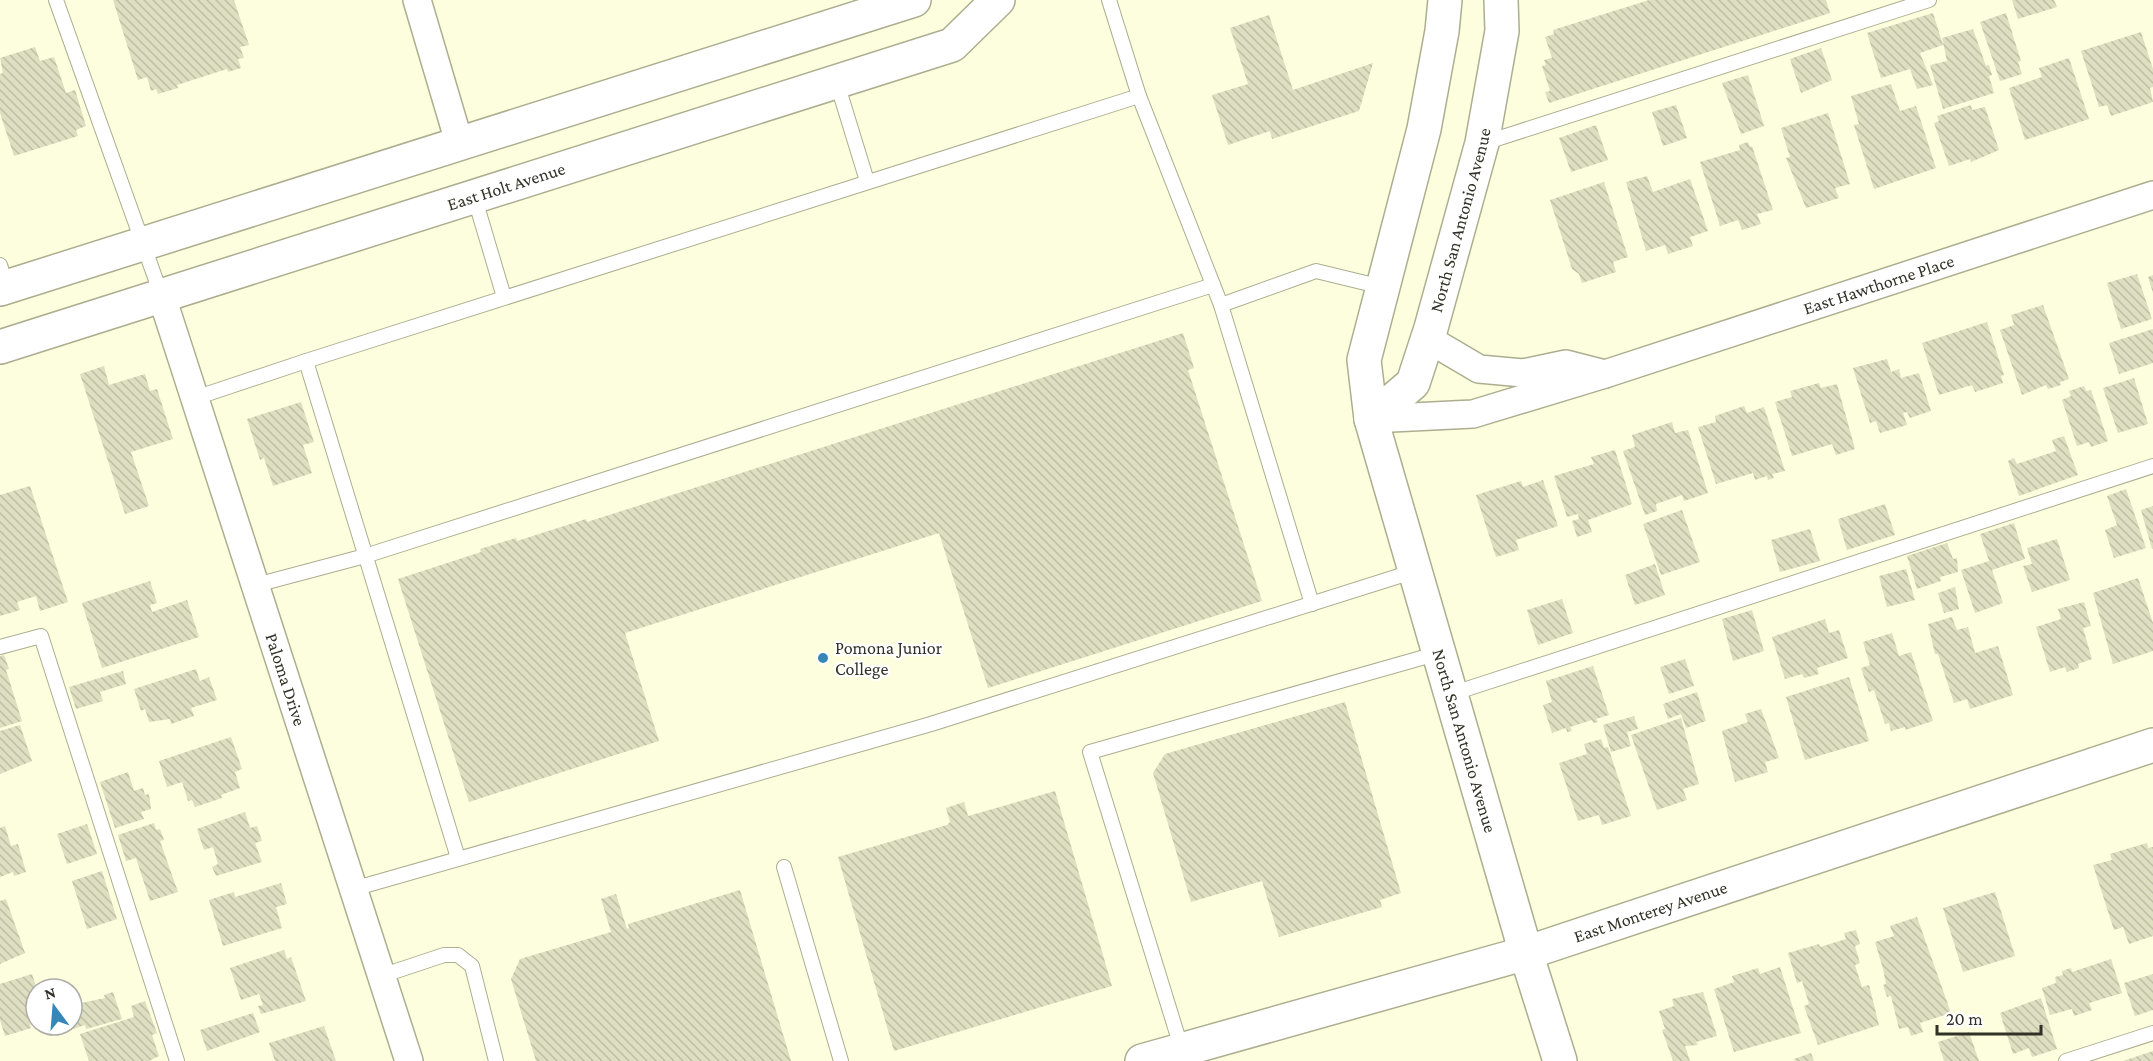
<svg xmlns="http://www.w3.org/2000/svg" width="2153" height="1061" font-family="'Crimson Pro',serif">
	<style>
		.building { fill: url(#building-back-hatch) }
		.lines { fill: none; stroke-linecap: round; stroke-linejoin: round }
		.service-casing { stroke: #adad90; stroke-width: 16 }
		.minor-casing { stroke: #adad90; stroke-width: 30 }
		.tertiary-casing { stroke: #adad90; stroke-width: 36 }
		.secondary-casing { stroke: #adad90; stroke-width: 36 }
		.primary-casing { stroke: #adad90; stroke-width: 36 }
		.service { stroke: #fff; stroke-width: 14 }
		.minor { stroke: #fff; stroke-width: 27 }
		.tertiary { stroke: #fff; stroke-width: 33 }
		.secondary { stroke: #fff; stroke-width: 33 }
		.primary { stroke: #fff; stroke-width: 33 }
		.poi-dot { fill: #3687b8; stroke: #fff; stroke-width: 2 }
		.labels { text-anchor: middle; stroke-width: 4.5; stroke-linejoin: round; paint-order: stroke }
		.street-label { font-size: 18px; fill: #313126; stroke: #fff }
		.poi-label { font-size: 18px; fill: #313126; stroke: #fff; text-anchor: start }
	</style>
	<defs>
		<pattern id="building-back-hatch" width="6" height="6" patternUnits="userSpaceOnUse" patternTransform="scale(1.5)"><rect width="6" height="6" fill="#dedec0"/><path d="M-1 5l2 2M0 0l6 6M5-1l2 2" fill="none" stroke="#bfbfa5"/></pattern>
	</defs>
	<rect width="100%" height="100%" fill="#fdfede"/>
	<g class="building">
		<path d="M 113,0 L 234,0 L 249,45 L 240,47 L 244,58 L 238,59 L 241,68 L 228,72 L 227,69 L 177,85 L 178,88 L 158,94 L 156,89 L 151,91 L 147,77 L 138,80 Z"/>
		<path d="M 1649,0 L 1826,0 L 1830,13 L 1549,103 L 1545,92 L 1550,91 L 1542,66 L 1546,65 L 1544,60 L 1552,58 L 1545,37 L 1554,34 L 1553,30 Z"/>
		<path d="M 2012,0 L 2054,0 L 2057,7 L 2018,19 Z"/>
		<path d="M 1933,13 L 1943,45 L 1920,53 L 1933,85 L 1917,89 L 1910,69 L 1881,78 L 1867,33 Z"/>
		<path d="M 2006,13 L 2021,61 L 2018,62 L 2022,74 L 2000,81 L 1980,22 Z"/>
		<path d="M 1269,15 L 1293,90 L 1373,63 L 1359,111 L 1272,139 L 1270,131 L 1228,145 L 1212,95 L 1248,84 L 1230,28 Z"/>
		<path d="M 1973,29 L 1986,66 L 1989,65 L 1992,75 L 1989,76 L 1994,93 L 1943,109 L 1930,65 L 1947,61 L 1942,38 Z"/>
		<path d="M 2141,32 L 2153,69 L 2153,87 L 2150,88 L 2153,102 L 2111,116 L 2107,105 L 2099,107 L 2081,51 Z"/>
		<path d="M 35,47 L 40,61 L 54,57 L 66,93 L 75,90 L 86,126 L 76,130 L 78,136 L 14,156 L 0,113 L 0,74 L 3,73 L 0,58 Z"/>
		<path d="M 1821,48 L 1832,80 L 1801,93 L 1790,59 Z"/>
		<path d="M 2069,58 L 2089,119 L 2025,140 L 2009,88 L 2042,77 L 2039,68 Z"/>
		<path d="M 1748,75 L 1764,126 L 1741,134 L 1722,83 Z"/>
		<path d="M 1891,84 L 1900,111 L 1916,106 L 1936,168 L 1874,189 L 1854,125 L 1859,124 L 1851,96 Z"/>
		<path d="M 1676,105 L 1687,138 L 1663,146 L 1652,112 Z"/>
		<path d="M 1971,105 L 1972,110 L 1985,107 L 1999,150 L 1971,162 L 1970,159 L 1949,166 L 1934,123 L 1939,121 L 1937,116 Z"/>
		<path d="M 1828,113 L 1850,184 L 1835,188 L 1839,198 L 1806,208 L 1786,158 L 1790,157 L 1781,128 Z"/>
		<path d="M 1596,125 L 1608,160 L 1571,172 L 1559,138 Z"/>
		<path d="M 1748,142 L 1750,147 L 1752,146 L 1773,210 L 1757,214 L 1761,224 L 1742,230 L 1738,220 L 1720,226 L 1700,162 L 1740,150 L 1739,145 Z"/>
		<path d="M 1647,176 L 1653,192 L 1690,179 L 1708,231 L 1690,237 L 1693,246 L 1668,254 L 1665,245 L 1646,251 L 1626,182 Z"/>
		<path d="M 1604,182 L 1628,257 L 1613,262 L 1616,272 L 1582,283 L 1579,274 L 1572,269 L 1550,200 Z"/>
		<path d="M 2137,274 L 2152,319 L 2121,329 L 2107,283 Z"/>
		<path d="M 2153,275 L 2153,293 L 2148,277 Z"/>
		<path d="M 2043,305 L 2069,379 L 2060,382 L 2061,385 L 2048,389 L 2046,385 L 2022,395 L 2000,330 L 2014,325 L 2011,315 Z"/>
		<path d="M 1987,322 L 2004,375 L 2001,376 L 2003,383 L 1975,392 L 1972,385 L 1939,395 L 1922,343 Z"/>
		<path d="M 2153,329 L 2153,363 L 2119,374 L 2109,343 Z"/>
		<path d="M 1183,333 L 1194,368 L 1188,370 L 1262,601 L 988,688 L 939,533 L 625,633 L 659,741 L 469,802 L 398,579 L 481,552 L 480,549 L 516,538 L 517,541 L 586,519 L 587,522 Z"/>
		<path d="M 1887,359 L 1891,372 L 1899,369 L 1901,378 L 1919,373 L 1931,411 L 1910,418 L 1907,412 L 1903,413 L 1907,425 L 1880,433 L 1876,421 L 1870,423 L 1853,368 Z"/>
		<path d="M 104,366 L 109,385 L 145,374 L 150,391 L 157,389 L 173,439 L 131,452 L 149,506 L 125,514 L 80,374 Z"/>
		<path d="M 2134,378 L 2148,424 L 2118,433 L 2103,388 Z"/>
		<path d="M 1819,383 L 1821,388 L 1837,384 L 1855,449 L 1836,455 L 1832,444 L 1792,456 L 1775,402 L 1792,397 L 1790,391 Z"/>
		<path d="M 2084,386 L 2086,391 L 2091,390 L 2108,441 L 2091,447 L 2089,442 L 2077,446 L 2062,400 L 2071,396 L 2069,391 Z"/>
		<path d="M 301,402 L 314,442 L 303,445 L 312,473 L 273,486 L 264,458 L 260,460 L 247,419 Z"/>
		<path d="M 1744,406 L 1747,413 L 1764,407 L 1785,471 L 1772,474 L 1774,478 L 1768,480 L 1767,476 L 1755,480 L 1753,473 L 1716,484 L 1698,427 L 1716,422 L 1715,416 Z"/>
		<path d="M 1672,422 L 1675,433 L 1688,430 L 1708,493 L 1684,501 L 1682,495 L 1656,504 L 1657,511 L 1645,515 L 1623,451 L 1635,447 L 1632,435 Z"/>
		<path d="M 2064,436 L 2078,475 L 2019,496 L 2008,461 L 2014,458 L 2017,464 L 2056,451 L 2052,440 Z"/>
		<path d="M 1615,450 L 1632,504 L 1588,520 L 1592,532 L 1577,537 L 1572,521 L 1579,519 L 1578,514 L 1567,517 L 1554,476 L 1594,464 L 1591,457 Z"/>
		<path d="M 1543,480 L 1558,526 L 1516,540 L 1519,550 L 1496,557 L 1476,495 L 1521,481 L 1523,487 Z"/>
		<path d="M 30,486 L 68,602 L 40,611 L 36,596 L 17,602 L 20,610 L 0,616 L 0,495 Z"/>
		<path d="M 2126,489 L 2146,548 L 2114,558 L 2105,530 L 2117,525 L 2107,496 Z"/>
		<path d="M 1885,504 L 1895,535 L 1847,550 L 1838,519 Z"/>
		<path d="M 2153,506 L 2153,549 L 2152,549 L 2141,510 Z"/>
		<path d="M 1682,510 L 1700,562 L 1661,575 L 1643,524 Z"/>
		<path d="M 2014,523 L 2025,559 L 1992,570 L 2003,603 L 1975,613 L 1961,570 L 1989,561 L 1980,534 Z"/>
		<path d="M 1810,529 L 1820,561 L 1780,572 L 1771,540 Z"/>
		<path d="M 2057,539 L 2070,580 L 2032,592 L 2023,566 L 2032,564 L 2027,548 Z"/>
		<path d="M 1947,543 L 1953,559 L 1957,558 L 1958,572 L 1940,577 L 1941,581 L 1917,589 L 1907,556 Z"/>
		<path d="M 1655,564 L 1665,595 L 1635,605 L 1625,575 Z"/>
		<path d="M 1906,569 L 1915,600 L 1887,607 L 1879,576 Z"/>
		<path d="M 2138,578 L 2153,623 L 2153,651 L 2113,664 L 2093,593 Z"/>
		<path d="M 150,581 L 157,603 L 150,605 L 152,612 L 187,600 L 199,637 L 102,668 L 82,603 Z"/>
		<path d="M 1955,587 L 1959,609 L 1944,613 L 1938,593 Z"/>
		<path d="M 1562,599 L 1573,633 L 1538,645 L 1527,610 Z"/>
		<path d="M 2084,602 L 2091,626 L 2083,628 L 2092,659 L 2078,664 L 2079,668 L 2067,672 L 2065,667 L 2050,672 L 2036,627 L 2061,619 L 2058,609 Z"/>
		<path d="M 1752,610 L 1764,651 L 1733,661 L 1722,619 Z"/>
		<path d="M 1952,617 L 1957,630 L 1968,627 L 1975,653 L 1998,646 L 2013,695 L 1970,709 L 1967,699 L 1954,703 L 1938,654 L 1935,654 L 1928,624 Z"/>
		<path d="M 1825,619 L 1829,633 L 1839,630 L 1848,658 L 1817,668 L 1819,674 L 1804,678 L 1802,674 L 1785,679 L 1772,637 Z"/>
		<path d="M 1892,633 L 1899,656 L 1911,652 L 1933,721 L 1905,730 L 1905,727 L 1891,731 L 1889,723 L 1885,724 L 1874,690 L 1869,692 L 1861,668 L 1870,665 L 1863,642 Z"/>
		<path d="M 4,655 L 9,669 L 6,670 L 22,721 L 0,728 L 0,656 Z"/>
		<path d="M 1685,659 L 1694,686 L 1669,694 L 1660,667 Z"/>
		<path d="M 1593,666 L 1609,715 L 1596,719 L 1598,722 L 1593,723 L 1592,720 L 1570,727 L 1572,731 L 1567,732 L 1566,728 L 1552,733 L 1543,705 L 1552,702 L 1546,681 Z"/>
		<path d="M 196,669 L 200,681 L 209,677 L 217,700 L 191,708 L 194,716 L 171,724 L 170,719 L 149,722 L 145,709 L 141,711 L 134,689 Z"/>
		<path d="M 123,671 L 126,684 L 100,692 L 103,701 L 76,709 L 69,687 Z"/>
		<path d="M 1849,677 L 1869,741 L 1805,760 L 1786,697 Z"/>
		<path d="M 1697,692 L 1706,721 L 1686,728 L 1681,714 L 1668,719 L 1663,704 Z"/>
		<path d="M 1345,702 L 1401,893 L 1380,900 L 1382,907 L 1279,937 L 1262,881 L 1191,902 L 1153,773 L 1165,754 Z"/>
		<path d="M 1761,709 L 1779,758 L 1765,762 L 1768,772 L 1735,782 L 1722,731 L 1748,722 L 1745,714 Z"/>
		<path d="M 1634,716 L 1638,729 L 1627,732 L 1631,746 L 1611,752 L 1603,725 Z"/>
		<path d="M 1681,718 L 1699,784 L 1683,789 L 1687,800 L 1657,810 L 1631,735 Z"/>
		<path d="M 20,725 L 32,761 L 0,774 L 0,731 Z"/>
		<path d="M 231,737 L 242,769 L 235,772 L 240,788 L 221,795 L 222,798 L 195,807 L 192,800 L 188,801 L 182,782 L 167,787 L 159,761 Z"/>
		<path d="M 1601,739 L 1604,748 L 1608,747 L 1631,816 L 1602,825 L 1599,815 L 1578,821 L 1559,763 L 1587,754 L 1584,744 Z"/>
		<path d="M 128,772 L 134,791 L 143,788 L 145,795 L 149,794 L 151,809 L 141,812 L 144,819 L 115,828 L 100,782 Z"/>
		<path d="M 1055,791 L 1112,986 L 894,1051 L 838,857 L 947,825 L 950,822 L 946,808 L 964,802 L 968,816 Z"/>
		<path d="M 245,812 L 250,828 L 257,826 L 262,841 L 255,843 L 262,862 L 216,876 L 212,867 L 218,864 L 213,847 L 204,850 L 197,829 Z"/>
		<path d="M 154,823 L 156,830 L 160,829 L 164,840 L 160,841 L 178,892 L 150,901 L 136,858 L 126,861 L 118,835 Z"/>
		<path d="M 87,824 L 97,854 L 67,864 L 57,834 Z"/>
		<path d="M 5,826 L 11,846 L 18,844 L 26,872 L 14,876 L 13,872 L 0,877 L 0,828 Z"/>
		<path d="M 2147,843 L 2148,848 L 2153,847 L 2153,936 L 2129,944 L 2123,927 L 2114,930 L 2093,865 L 2112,860 L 2110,854 Z"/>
		<path d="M 102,871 L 117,919 L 87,929 L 72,881 Z"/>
		<path d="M 281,883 L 287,904 L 276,907 L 282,928 L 223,946 L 209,900 L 234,892 L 235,897 Z"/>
		<path d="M 740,890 L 791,1061 L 536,1061 L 511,979 L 520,959 L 611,932 L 601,899 L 616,894 L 627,929 L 629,928 L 628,924 Z"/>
		<path d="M 1995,892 L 2015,956 L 1963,972 L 1943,908 Z"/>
		<path d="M 6,899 L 25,953 L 0,964 L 0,901 Z"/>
		<path d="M 1917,917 L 1951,1013 L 1920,1023 L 1923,1032 L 1911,1036 L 1908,1027 L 1899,1029 L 1891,996 L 1887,997 L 1883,985 L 1886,984 L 1883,969 L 1875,942 L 1894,936 L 1890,926 Z"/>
		<path d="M 1856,930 L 1860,944 L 1855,946 L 1860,963 L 1855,965 L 1862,987 L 1869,985 L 1879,1025 L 1818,1045 L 1804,1006 L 1809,1004 L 1802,981 L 1797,983 L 1788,953 L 1819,944 L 1820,947 L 1846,939 L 1844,933 Z"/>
		<path d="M 284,950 L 287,959 L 291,957 L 306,1001 L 261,1014 L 258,1006 L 263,1005 L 259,994 L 241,1000 L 230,968 Z"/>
		<path d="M 2111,959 L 2122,993 L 2089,1003 L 2092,1010 L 2074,1016 L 2072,1009 L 2050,1015 L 2042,988 L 2056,983 L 2055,977 L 2063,975 L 2062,971 L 2071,968 L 2072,972 Z"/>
		<path d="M 1780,967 L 1801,1033 L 1734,1052 L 1714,989 L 1734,982 L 1732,976 L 1758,968 L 1760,974 Z"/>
		<path d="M 32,974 L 37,989 L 36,1017 L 29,1019 L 31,1028 L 5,1036 L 0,1020 L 0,984 Z"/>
		<path d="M 2153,974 L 2153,1010 L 2135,1016 L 2124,983 Z"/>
		<path d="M 113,992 L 122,1019 L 86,1029 L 85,1025 L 61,1033 L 58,1025 L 72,1025 L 72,1005 L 105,998 L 104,995 Z"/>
		<path d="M 1703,992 L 1717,1036 L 1696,1042 L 1698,1045 L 1685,1046 L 1690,1061 L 1673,1061 L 1662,1030 L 1665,1029 L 1659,1011 L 1674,1006 L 1672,999 Z"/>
		<path d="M 2041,998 L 2057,1049 L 2032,1057 L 2029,1048 L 2013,1054 L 2000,1013 Z"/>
		<path d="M 145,1001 L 157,1033 L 152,1035 L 159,1056 L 149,1061 L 89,1061 L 80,1034 L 134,1017 L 131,1006 Z"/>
		<path d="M 253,1013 L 260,1032 L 207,1051 L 200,1030 Z"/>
		<path d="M 324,1026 L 336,1061 L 275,1061 L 269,1043 Z"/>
		<path d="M 1969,1032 L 1979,1061 L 1944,1061 L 1938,1042 Z"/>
		<path d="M 2153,1051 L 2153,1061 L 2123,1061 Z"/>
		<path d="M 1811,1053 L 1814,1061 L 1795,1061 L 1794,1059 Z"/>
	</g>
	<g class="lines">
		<defs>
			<g id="service">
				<path d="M 56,0 L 162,297"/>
				<path d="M 837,83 L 867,181"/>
				<path d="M 1139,96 L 1221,305 L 1312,604"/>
				<path d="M 1484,143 L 1929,0"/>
				<path d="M 474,196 L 504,297"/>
				<path d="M 0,265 L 7,287"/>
				<path d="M 1221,305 L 1316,271 L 1382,287"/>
				<path d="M 195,398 L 306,361"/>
				<path d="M 256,585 L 365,556 L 1213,285"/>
				<path d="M 0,647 L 41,636 L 177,1061"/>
				<path d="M 1451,694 L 2153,466"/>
				<path d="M 458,858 L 306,361 L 1139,96 L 1109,0"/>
				<path d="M 784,867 L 841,1061"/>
				<path d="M 353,889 L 931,724 L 1415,571"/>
				<path d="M 381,976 L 444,955 L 458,955 L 472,966 L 496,1061"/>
				<path d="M 1182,1050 L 1090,752 L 1439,653"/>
				<path d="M 2066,1061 L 2153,1033"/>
			</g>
			<g id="minor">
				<path d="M 417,0 L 459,142"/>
				<path id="s1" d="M 162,297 L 409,1061"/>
				<path d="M 1428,339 L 1479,369 L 1523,373 L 1566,364 L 1605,374"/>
				<path id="s2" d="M 1371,419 L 1473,414 L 1605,374 L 2153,195"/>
			</g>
			<g id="tertiary">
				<path id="s3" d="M 1142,1061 L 1526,953 L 2153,745"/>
			</g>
			<g id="secondary">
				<path id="s4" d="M 1445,0 L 1442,31 L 1424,129 L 1364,360 L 1371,419 L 1526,953 L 1560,1061"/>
				<path id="s5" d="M 1371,419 L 1413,383 L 1431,328 L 1482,143 L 1502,31 L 1501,0"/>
			</g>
			<g id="primary">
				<path d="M 0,289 L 914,0"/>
				<path id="s6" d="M 0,347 L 952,45 L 998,0"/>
			</g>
		</defs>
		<use href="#service" class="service-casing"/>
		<use href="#minor" class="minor-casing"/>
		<use href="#tertiary" class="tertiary-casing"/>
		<use href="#secondary" class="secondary-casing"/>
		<use href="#primary" class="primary-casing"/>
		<use href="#service" class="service"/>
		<use href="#minor" class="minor"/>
		<use href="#tertiary" class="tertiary"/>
		<use href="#secondary" class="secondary"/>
		<use href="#primary" class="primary"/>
	</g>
	<circle class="poi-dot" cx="823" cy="658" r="6"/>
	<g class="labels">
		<g class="street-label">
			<text dy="6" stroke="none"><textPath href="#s6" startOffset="531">East Holt Avenue</textPath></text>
			<text dy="6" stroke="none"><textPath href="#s5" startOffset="225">North San Antonio Avenue</textPath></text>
			<text dy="6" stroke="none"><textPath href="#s2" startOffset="528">East Hawthorne Place</textPath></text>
			<text dy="6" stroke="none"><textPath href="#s1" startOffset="402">Paloma Drive</textPath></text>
			<text dy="6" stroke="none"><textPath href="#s4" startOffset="764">North San Antonio Avenue</textPath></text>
			<text dy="6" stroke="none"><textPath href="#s3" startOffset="530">East Monterey Avenue</textPath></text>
		</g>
		<g class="poi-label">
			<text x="835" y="654">Pomona Junior<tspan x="835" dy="21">College</tspan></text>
		</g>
	</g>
	<g transform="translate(54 1007) rotate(344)"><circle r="28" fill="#ffffff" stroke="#adada8" stroke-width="1.5"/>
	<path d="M0-4.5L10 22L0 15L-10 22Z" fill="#3687b8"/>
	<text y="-9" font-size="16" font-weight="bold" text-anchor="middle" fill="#313126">N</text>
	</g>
	<path d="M1937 1025v9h104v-9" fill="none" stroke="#313126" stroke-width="3"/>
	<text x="1946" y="1025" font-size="18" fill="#313126" stroke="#ffffff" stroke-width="4.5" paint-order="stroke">20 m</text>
</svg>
